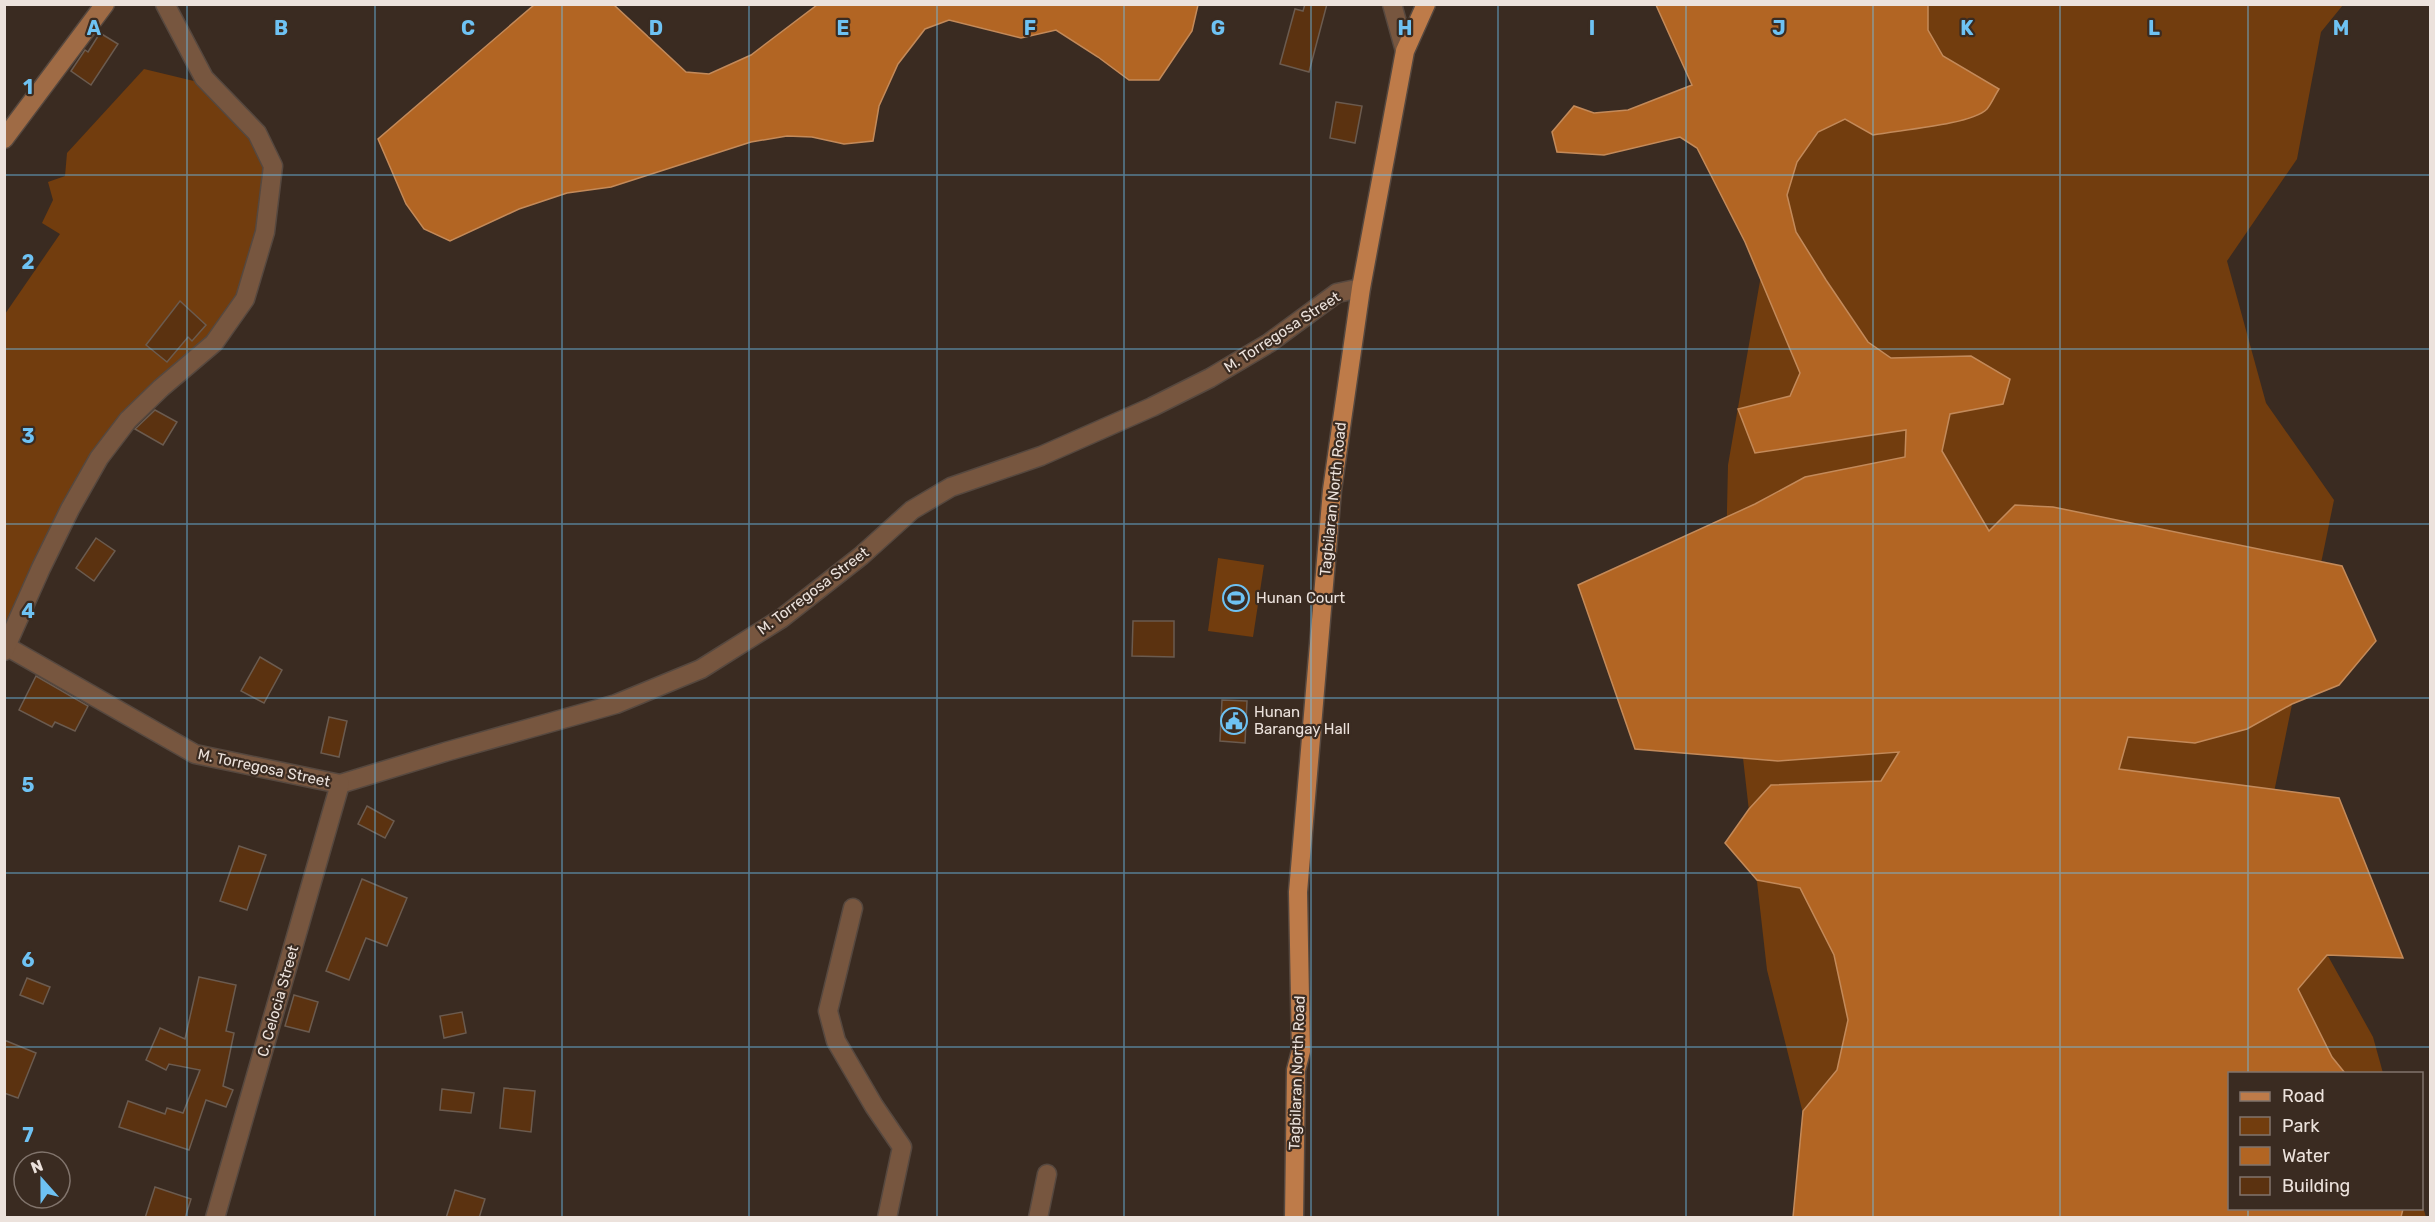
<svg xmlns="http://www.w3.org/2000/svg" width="2435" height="1222" font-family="Rubik,sans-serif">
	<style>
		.green { fill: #723d0e }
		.water { fill: #b26523; stroke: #c38a5a; stroke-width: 1.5 }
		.building { fill: #5b3210; stroke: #6b5b4f; stroke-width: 1.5 }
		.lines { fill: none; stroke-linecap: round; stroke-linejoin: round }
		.street-casing { stroke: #56483f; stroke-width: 21 }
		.secondary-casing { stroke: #56483f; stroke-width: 21 }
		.primary-casing { stroke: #56483f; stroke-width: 21 }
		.street { stroke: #77563f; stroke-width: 18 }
		.secondary { stroke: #9f6b45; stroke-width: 18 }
		.primary { stroke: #be7b49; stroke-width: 18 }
		.grid { fill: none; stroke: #6ec2f3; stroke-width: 1.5; stroke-opacity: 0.55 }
		.labels { text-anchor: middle; stroke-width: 4.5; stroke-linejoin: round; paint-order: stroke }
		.street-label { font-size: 15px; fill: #ece2dc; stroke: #3a2b21 }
		.poi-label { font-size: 15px; fill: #ece2dc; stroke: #3a2b21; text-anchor: start }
		.grid-label { font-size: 20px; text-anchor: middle; font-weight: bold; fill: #6ec2f3; stroke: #3a2b21; stroke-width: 4.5; stroke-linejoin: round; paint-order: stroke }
	</style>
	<rect width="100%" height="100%" fill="#3a2b21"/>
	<g class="green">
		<path d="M 1899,5 L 2343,5 L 2321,32 L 2297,159 L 2227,261 L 2266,403 L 2334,500 L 2264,841 L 2373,1037 L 2383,1073 L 2230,1074 L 2230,1208 L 2422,1208 L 2422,1204 L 2426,1217 L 1829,1217 L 1767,970 L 1725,599 L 1728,465 L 1764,258 L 1765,138 Z"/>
		<path d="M 144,69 L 198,82 L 250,138 L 265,168 L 256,233 L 239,296 L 209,336 L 81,474 L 5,627 L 5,314 L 60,234 L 42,223 L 53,200 L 48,182 L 65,176 L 67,153 Z"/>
		<path d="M 1218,558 L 1264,565 L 1253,637 L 1208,631 Z"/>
	</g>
	<g class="water">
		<path d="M 534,5 L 614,5 L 686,72 L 709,74 L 751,55 L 817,5 L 1198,5 L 1192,31 L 1159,80 L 1129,80 L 1098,57 L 1056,30 L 1021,38 L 949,20 L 925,29 L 898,64 L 879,106 L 873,141 L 844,144 L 812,137 L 787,136 L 751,142 L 611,187 L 567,193 L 519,209 L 450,241 L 424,229 L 406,204 L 378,139 Z"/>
		<path d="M 1656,5 L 1928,5 L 1928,30 L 1943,56 L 1999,89 C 1995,95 1992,103 1987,109 C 1971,125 1898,130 1873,135 L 1845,119 L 1818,132 L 1797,162 L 1787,195 L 1796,232 L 1826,280 L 1868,342 L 1891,358 L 1971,356 L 2010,379 L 2003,404 L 1950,414 L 1942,451 L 1989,531 L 2015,505 L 2053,507 L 2342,566 L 2376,641 L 2339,685 L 2292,704 L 2247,729 L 2195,743 L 2128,737 L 2119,769 L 2339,798 L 2403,958 L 2327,955 L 2298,989 L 2332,1057 L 2345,1073 L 2230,1074 L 2230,1208 L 2403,1209 L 2401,1217 L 1793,1217 L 1803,1111 L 1837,1070 L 1848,1020 L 1834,955 L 1800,888 L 1757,880 L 1725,843 L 1749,809 L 1771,785 L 1881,781 L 1899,752 L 1778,761 L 1635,749 L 1578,585 L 1755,504 L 1805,477 L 1905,457 L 1906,430 L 1755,453 L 1738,409 L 1790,396 L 1800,373 L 1745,242 L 1697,148 L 1680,137 L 1604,155 L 1557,152 L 1552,132 L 1574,106 L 1594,113 L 1628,110 L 1692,85 Z"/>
	</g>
	<g class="building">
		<path d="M 1305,4 L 1327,4 L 1309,72 L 1280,64 L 1295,9 L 1303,11 Z"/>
		<path d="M 100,33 L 118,44 L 91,85 L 71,71 L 85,50 L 88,52 Z"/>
		<path d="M 1336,102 L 1362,106 L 1355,143 L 1330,138 Z"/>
		<path d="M 180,301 L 206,325 L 192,341 L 188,337 L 167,362 L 146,345 Z"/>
		<path d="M 155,410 L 177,422 L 163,445 L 135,429 Z"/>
		<path d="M 96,538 L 115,551 L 94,581 L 76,568 Z"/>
		<path d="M 1133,621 L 1174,621 L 1174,657 L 1132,656 Z"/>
		<path d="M 260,657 L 282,670 L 264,703 L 241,691 Z"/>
		<path d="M 36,676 L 88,706 L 75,731 L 55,722 L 52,727 L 19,710 Z"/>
		<path d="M 1222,700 L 1247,701 L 1245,743 L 1220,741 Z"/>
		<path d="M 329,717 L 347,721 L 339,757 L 321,753 Z"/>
		<path d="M 367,806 L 394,821 L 385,838 L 358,824 Z"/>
		<path d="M 239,846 L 266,855 L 247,910 L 220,901 Z"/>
		<path d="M 362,879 L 407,898 L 387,946 L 366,938 L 349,980 L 326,971 Z"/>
		<path d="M 199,977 L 236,985 L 226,1031 L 234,1033 L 223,1086 L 233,1090 L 226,1107 L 206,1100 L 189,1150 L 119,1127 L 128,1101 L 165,1114 L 167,1108 L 183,1113 L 200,1070 L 169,1064 L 166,1070 L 146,1060 L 160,1028 L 185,1039 Z"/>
		<path d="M 27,978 L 50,987 L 43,1004 L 20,995 Z"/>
		<path d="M 294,995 L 318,1002 L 309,1032 L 285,1026 Z"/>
		<path d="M 462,1012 L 466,1033 L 444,1038 L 440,1016 Z"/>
		<path d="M 4,1040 L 36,1053 L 18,1098 L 4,1093 Z"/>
		<path d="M 504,1088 L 535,1091 L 531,1132 L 500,1128 Z"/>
		<path d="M 442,1089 L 474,1093 L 471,1113 L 440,1110 Z"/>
		<path d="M 155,1187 L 191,1199 L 185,1218 L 145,1218 Z"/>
		<path d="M 455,1190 L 485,1199 L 479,1218 L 446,1218 Z"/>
	</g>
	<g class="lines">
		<defs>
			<g id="street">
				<path d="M 1392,4 L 1405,51"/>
				<path d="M 4,645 L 195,754 L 340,784 L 445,752 L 616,704 L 701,669 L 782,618 L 861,556 L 912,510 L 951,487 L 1041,456 L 1152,407 L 1210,378 L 1269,343 L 1337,293 L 1361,288"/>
				<path d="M 4,651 L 41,568 L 70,509 L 99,458 L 128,420 L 161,388 L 214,343 L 245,299 L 265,232 L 273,166 L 257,133 L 204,78 L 165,4"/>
				<path d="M 853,908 L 828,1011 L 836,1041 L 874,1106 L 902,1147 L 887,1218"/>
				<path d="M 215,1218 L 340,784"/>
				<path d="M 1038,1218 L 1047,1174"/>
			</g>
			<path id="secondary" d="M 4,139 L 105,4"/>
			<path id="primary" d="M 1294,1218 L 1296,1070 L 1301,1051 L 1298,892 L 1332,490 L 1361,288 L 1405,51 L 1426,4"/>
		</defs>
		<use href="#street" class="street-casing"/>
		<use href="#secondary" class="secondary-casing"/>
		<use href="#primary" class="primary-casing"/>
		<use href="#street" class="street"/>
		<use href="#secondary" class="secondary"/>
		<use href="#primary" class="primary"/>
	</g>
	<path class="grid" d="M 187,4 L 187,1218M 375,4 L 375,1218M 562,4 L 562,1218M 749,4 L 749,1218M 937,4 L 937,1218M 1124,4 L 1124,1218M 1311,4 L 1311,1218M 1498,4 L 1498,1218M 1686,4 L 1686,1218M 1873,4 L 1873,1218M 2060,4 L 2060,1218M 2248,4 L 2248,1074M 4,175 L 2430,175M 4,349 L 2430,349M 4,524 L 2430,524M 4,698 L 2430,698M 4,873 L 2430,873M 4,1047 L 2430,1047M 2248,1208 L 2248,1218"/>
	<defs>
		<symbol id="stadium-ring" viewBox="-11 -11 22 22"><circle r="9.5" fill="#3a2b21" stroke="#6ec2f3" stroke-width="1.5"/><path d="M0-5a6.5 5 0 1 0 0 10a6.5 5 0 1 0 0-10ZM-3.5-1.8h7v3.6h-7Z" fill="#6ec2f3"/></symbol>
		<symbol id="civic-ring" viewBox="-11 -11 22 22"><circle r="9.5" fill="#3a2b21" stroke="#6ec2f3" stroke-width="1.5"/><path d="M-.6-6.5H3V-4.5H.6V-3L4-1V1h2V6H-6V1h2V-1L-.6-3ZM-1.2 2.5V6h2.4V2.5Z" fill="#6ec2f3"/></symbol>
	</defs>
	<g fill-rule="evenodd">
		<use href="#stadium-ring" x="1221" y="583" width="30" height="30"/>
		<use href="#civic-ring" x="1219" y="706" width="30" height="30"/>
	</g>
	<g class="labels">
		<g class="street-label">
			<text transform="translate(1282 332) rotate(-33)" y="5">M. Torregosa Street</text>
			<text transform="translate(1333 499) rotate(-84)" y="5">Tagbilaran North Road</text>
			<text transform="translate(813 591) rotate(-37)" y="5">M. Torregosa Street</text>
			<text transform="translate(264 768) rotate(12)" y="5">M. Torregosa Street</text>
			<text transform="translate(278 1001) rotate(-74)" y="5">C. Celocia Street</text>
			<text transform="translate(1297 1073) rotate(-88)" y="5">Tagbilaran North Road</text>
		</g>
		<g class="poi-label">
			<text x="1256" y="603">Hunan Court</text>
			<text x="1254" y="717">Hunan<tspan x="1254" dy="17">Barangay Hall</tspan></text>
		</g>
	</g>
	<g class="grid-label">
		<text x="94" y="35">A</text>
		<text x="281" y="35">B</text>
		<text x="468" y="35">C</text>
		<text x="656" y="35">D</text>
		<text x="843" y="35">E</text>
		<text x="1030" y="35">F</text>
		<text x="1218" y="35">G</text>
		<text x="1405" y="35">H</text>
		<text x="1592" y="35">I</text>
		<text x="1779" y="35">J</text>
		<text x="1967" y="35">K</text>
		<text x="2154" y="35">L</text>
		<text x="2341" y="35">M</text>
		<text x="28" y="94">1</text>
		<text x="28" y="269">2</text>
		<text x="28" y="443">3</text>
		<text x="28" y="618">4</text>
		<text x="28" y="792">5</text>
		<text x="28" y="967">6</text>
		<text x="28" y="1142">7</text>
	</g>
	<rect width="2435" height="1222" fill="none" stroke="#ece2dc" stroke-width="12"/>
	<rect x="2228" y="1072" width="195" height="138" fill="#3a2b21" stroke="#81746c" stroke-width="1.5"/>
	<rect x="2240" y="1092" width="30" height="9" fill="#be7b49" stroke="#81746c" stroke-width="1.5"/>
	<text x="2282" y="1102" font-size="18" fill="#ece2dc">Road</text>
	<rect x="2240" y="1117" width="30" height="18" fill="#723d0e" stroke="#81746c" stroke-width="1.5"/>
	<text x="2282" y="1132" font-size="18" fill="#ece2dc">Park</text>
	<rect x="2240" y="1147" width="30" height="18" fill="#b26523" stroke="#81746c" stroke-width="1.5"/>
	<text x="2282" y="1162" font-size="18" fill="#ece2dc">Water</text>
	<rect x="2240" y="1177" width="30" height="18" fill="#5b3210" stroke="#81746c" stroke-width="1.5"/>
	<text x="2282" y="1192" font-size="18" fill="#ece2dc">Building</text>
	<g transform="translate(42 1180) rotate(339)"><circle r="28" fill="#3a2b21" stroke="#81746c" stroke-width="1.5"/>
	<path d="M0-4.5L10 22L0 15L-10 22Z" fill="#6ec2f3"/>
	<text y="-9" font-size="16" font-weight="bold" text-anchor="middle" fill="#ece2dc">N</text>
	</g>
</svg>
